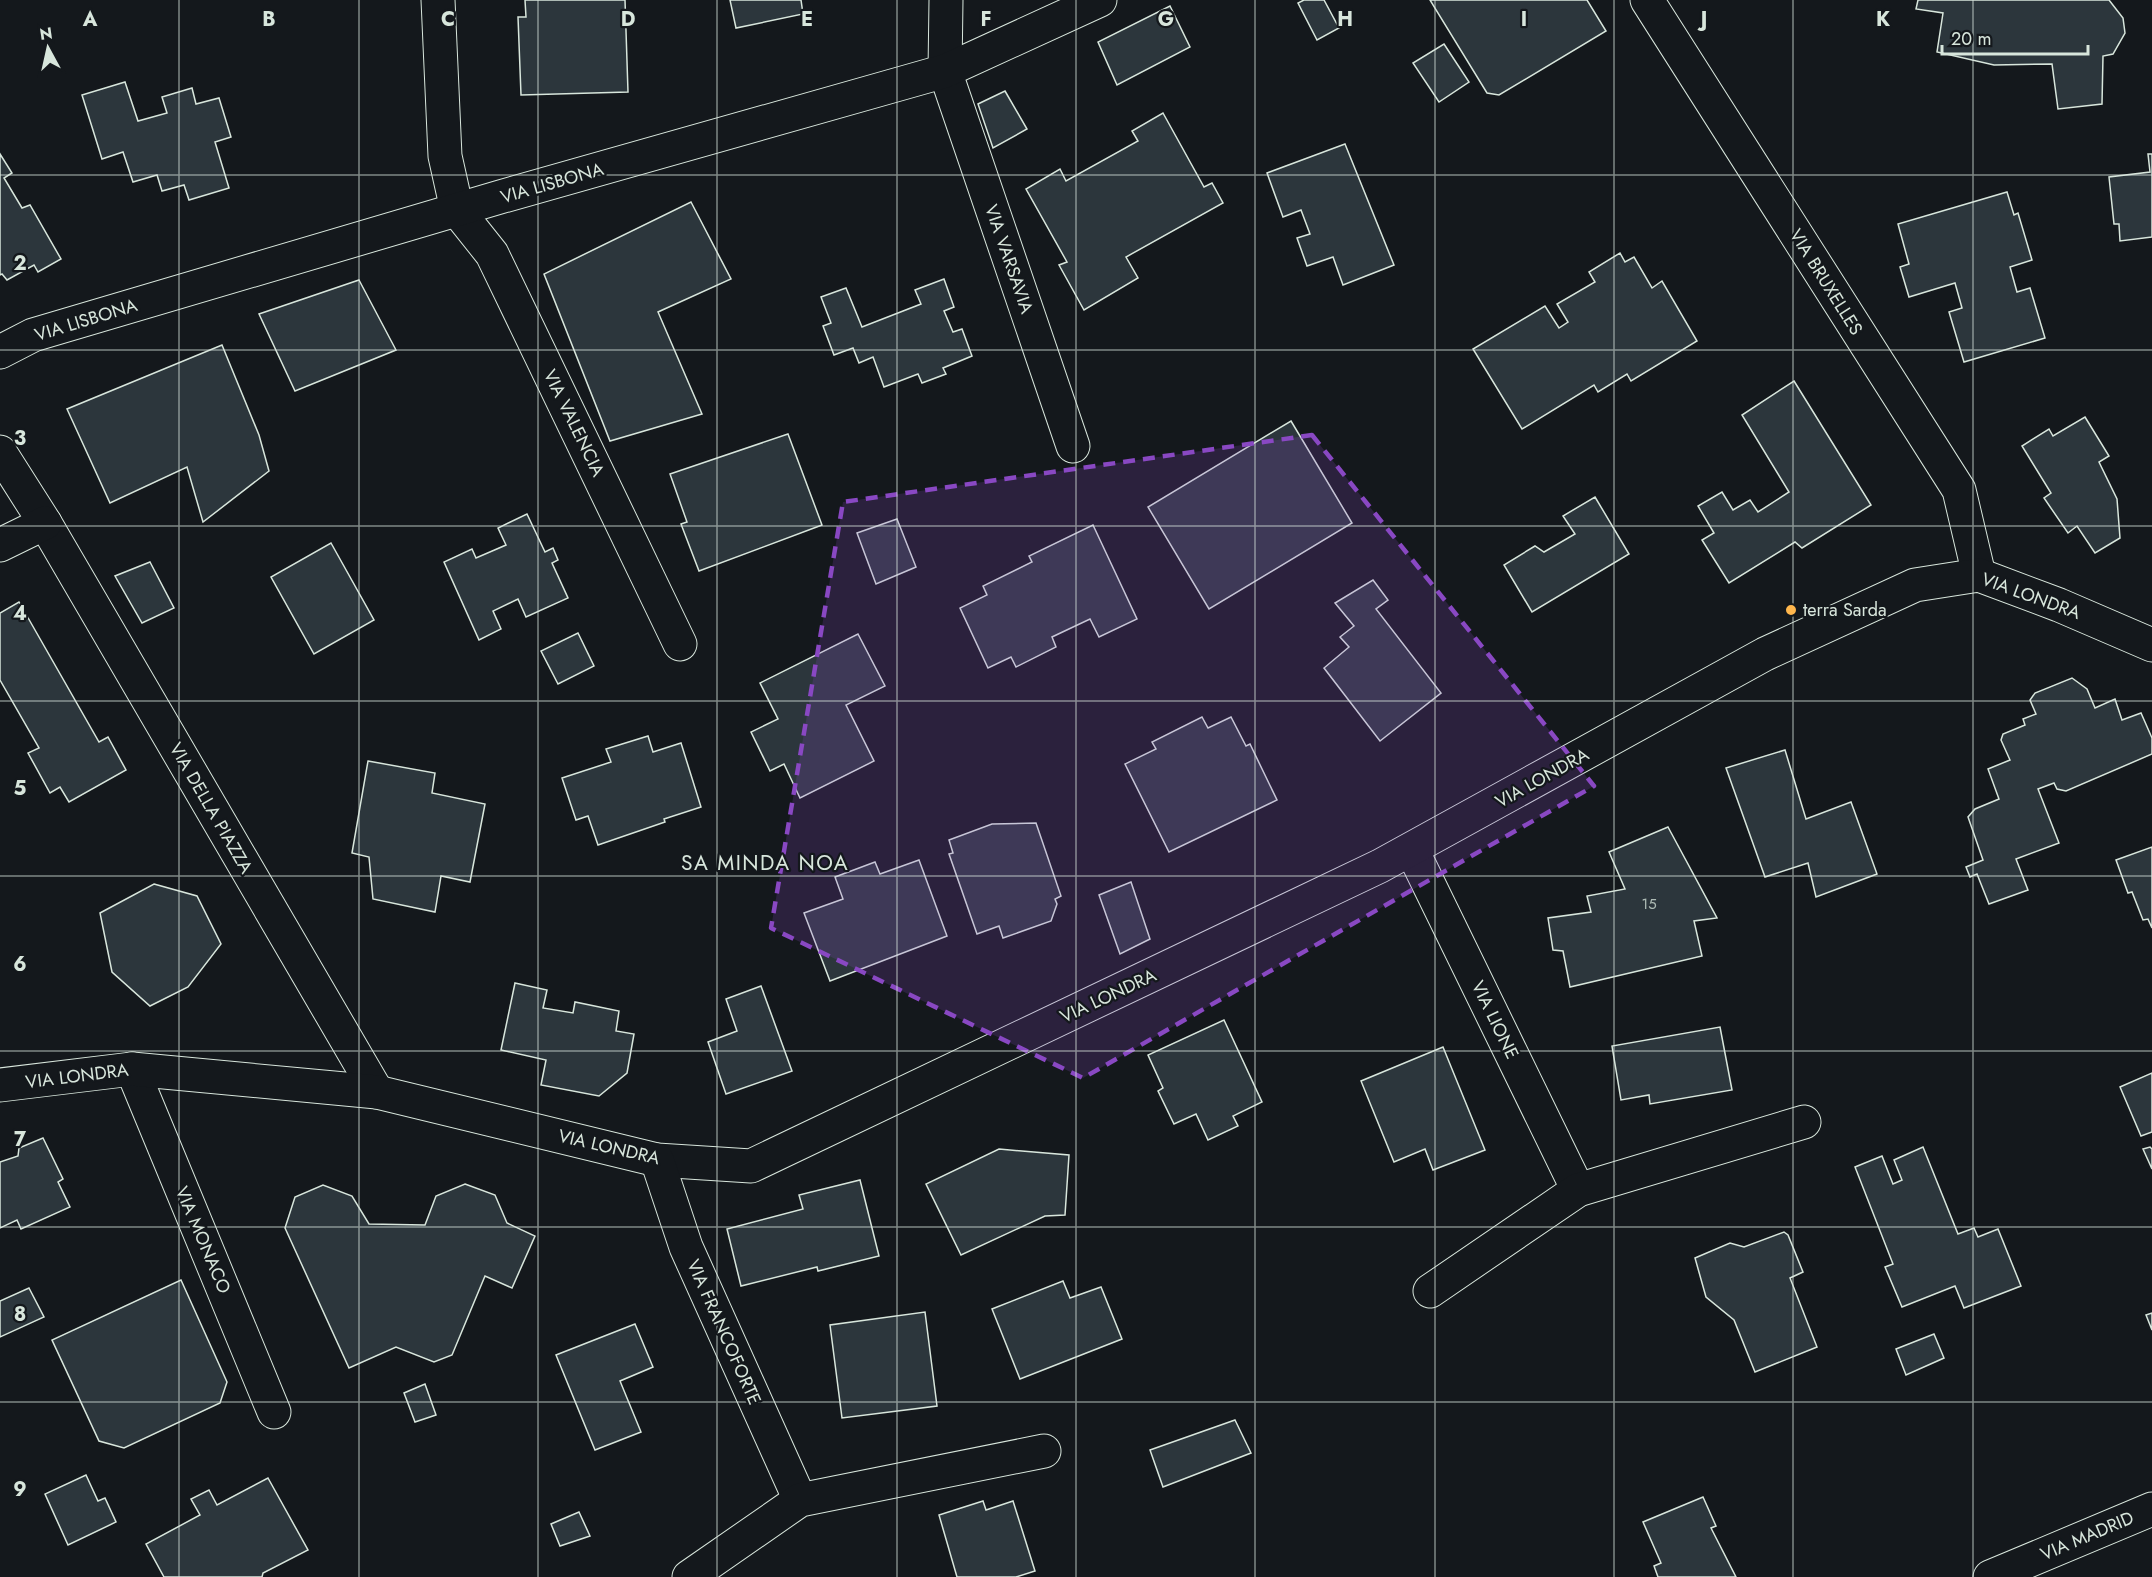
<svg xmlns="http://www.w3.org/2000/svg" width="2152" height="1577" font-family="Jost,sans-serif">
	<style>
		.building { fill: #2c363c; stroke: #d8e6dc; stroke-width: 1.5 }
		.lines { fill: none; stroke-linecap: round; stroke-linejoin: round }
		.minor-casing { stroke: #d8e6dc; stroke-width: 35 }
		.minor { stroke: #14181c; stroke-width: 33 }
		.marked { fill: #8948c3; fill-opacity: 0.2; stroke: #8948c3; stroke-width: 4.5; stroke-dasharray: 12 8; stroke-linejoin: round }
		.grid { fill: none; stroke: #d8e6dc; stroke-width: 1.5; stroke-opacity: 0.55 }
		.poi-dot { fill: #ffb74d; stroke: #14181c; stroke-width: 2 }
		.labels { text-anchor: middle; stroke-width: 4.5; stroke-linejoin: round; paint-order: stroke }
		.number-label { font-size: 15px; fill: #adbab4 }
		.street-label { font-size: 18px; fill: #d8e6dc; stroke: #14181c }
		.poi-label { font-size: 18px; fill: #d8e6dc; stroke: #14181c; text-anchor: start }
		.quarter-label { font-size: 21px; letter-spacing: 1.5px; fill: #d8e6dc; stroke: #14181c }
		.grid-label { font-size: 20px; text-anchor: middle; font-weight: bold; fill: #d8e6dc; stroke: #14181c; stroke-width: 4.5; stroke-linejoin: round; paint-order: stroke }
	</style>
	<rect width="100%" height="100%" fill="#14181c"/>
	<g class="building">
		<path d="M 525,0 L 625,0 L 628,92 L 521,95 L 518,17 L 526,17 Z"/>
		<path d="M 730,0 L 801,0 L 803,14 L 736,28 Z"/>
		<path d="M 1304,0 L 1324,0 L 1339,28 L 1317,40 L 1298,3 Z"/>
		<path d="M 1430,0 L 1587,0 L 1606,31 L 1499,95 L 1487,93 Z"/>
		<path d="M 1918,0 L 2109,0 L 2123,18 L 2125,33 L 2113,54 L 2103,56 L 2102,104 L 2058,109 L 2052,64 L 1994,65 L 1937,52 L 1943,13 L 1916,9 Z"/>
		<path d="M 1170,6 L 1190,47 L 1117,85 L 1098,42 Z"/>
		<path d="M 1444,44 L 1469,82 L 1439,102 L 1413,63 Z"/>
		<path d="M 125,82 L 138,121 L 167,113 L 162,97 L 192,88 L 196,104 L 219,98 L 231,137 L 215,142 L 229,188 L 189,200 L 184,185 L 162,191 L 157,175 L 133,182 L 123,152 L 102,159 L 82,95 Z"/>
		<path d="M 1005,91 L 1027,129 L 993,148 L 978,104 Z"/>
		<path d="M 1163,113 L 1204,187 L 1212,183 L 1223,203 L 1126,257 L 1138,278 L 1084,310 L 1059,265 L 1067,262 L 1026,189 L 1060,169 L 1066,181 L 1138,141 L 1132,131 Z"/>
		<path d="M 1345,144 L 1394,265 L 1343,285 L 1333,257 L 1307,266 L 1297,238 L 1310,234 L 1301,210 L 1283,217 L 1267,173 Z"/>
		<path d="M 0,154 L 12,173 L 4,178 L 22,208 L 30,205 L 61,259 L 38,272 L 34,265 L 7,280 L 2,274 L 0,275 Z"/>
		<path d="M 2148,154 L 2152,154 L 2152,237 L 2120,241 L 2119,224 L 2114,224 L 2109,177 L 2150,172 Z"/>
		<path d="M 2007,192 L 2014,215 L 2018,213 L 2032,260 L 2010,267 L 2017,292 L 2030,288 L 2045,338 L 1964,362 L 1949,312 L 1962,308 L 1955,283 L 1909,297 L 1900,267 L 1909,264 L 1898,224 Z"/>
		<path d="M 691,202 L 731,279 L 658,312 L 702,414 L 610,441 L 544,274 Z"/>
		<path d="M 1620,253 L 1625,262 L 1634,257 L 1652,288 L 1662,281 L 1697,341 L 1631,381 L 1627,374 L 1598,392 L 1594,385 L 1522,429 L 1473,349 L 1545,306 L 1559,328 L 1568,322 L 1557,304 L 1595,282 L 1589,272 Z"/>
		<path d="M 944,279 L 954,307 L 944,311 L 953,332 L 962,329 L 972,356 L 943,368 L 946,374 L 922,383 L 918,374 L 884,387 L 873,357 L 859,363 L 853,348 L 834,355 L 823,326 L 831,323 L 821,297 L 846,288 L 862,327 L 921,304 L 915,290 Z"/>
		<path d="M 359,280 L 396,350 L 295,391 L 259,314 Z"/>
		<path d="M 222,345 L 259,435 L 269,471 L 203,522 L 187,467 L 110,503 L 67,409 Z"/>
		<path d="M 1794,381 L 1871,505 L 1802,548 L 1795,542 L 1729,583 L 1702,540 L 1714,533 L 1698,506 L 1722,492 L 1733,510 L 1750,500 L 1758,512 L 1789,492 L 1742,415 Z"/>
		<path d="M 2085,417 L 2109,456 L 2099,462 L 2117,499 L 2120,538 L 2095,553 L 2077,526 L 2068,533 L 2044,498 L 2051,493 L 2022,446 L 2049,429 L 2053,436 Z"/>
		<path d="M 1291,421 L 1352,523 L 1209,609 L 1148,507 Z"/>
		<path d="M 788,434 L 822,525 L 699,571 L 681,524 L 687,522 L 670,474 Z"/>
		<path d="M 1595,497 L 1629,554 L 1532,612 L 1504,565 L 1535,546 L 1544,552 L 1575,534 L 1563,516 Z"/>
		<path d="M 527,514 L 545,552 L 553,548 L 558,560 L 552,563 L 568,598 L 526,617 L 518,599 L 493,611 L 501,629 L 479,640 L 444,562 L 472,549 L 476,558 L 506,545 L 498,528 Z"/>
		<path d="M 897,519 L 916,567 L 876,584 L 857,533 Z"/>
		<path d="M 1093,525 L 1137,619 L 1099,637 L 1090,619 L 1052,637 L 1056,647 L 1016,667 L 1011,657 L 988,668 L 960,608 L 987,595 L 983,586 L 1032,562 L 1029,556 Z"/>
		<path d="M 331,543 L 374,620 L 314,654 L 271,577 Z"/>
		<path d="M 150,562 L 174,608 L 142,623 L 115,576 Z"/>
		<path d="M 1373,580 L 1388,600 L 1376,609 L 1441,693 L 1380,741 L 1324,668 L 1349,647 L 1340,637 L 1354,626 L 1335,603 Z"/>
		<path d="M 19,602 L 99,742 L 108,737 L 126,770 L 69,802 L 60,787 L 50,793 L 28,753 L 39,748 L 0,680 L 0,613 Z"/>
		<path d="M 578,633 L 594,666 L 558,684 L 541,651 Z"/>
		<path d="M 858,634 L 885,686 L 846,705 L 874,761 L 800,798 L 784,764 L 770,771 L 751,732 L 778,719 L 760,683 Z"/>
		<path d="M 2072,678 L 2087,689 L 2095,708 L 2115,699 L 2122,720 L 2141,713 L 2152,738 L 2152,754 L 2066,791 L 2057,789 L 2054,783 L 2038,789 L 2059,843 L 2016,859 L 2028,890 L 1989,904 L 1977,874 L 1970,877 L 1966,867 L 1983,860 L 1968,817 L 1975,809 L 1999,799 L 1988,769 L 2010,760 L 2001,740 L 2003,734 L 2025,725 L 2023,719 L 2036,714 L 2030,700 L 2035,693 Z"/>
		<path d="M 1202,717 L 1208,728 L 1231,717 L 1246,746 L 1250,744 L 1277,800 L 1169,852 L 1125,764 L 1156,749 L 1152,742 Z"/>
		<path d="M 648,736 L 653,752 L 681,743 L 701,807 L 664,819 L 665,822 L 598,845 L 588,816 L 576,820 L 562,778 L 611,762 L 606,749 Z"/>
		<path d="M 1785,750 L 1806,819 L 1851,802 L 1877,874 L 1816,897 L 1808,863 L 1765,877 L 1726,768 Z"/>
		<path d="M 368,761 L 435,773 L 432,793 L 485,804 L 470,882 L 441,876 L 435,912 L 373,899 L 369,857 L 352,853 Z"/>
		<path d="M 1036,823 L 1061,896 L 1055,899 L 1057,904 L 1051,921 L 1003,938 L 999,926 L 977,934 L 949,854 L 953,853 L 949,840 L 992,824 Z"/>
		<path d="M 1668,827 L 1717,918 L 1694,921 L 1702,956 L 1570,987 L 1563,951 L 1553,950 L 1548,918 L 1591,912 L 1587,896 L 1625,889 L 1609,852 Z"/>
		<path d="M 2152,847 L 2152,928 L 2148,919 L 2143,920 L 2132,892 L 2128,893 L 2116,860 Z"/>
		<path d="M 919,860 L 947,936 L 830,981 L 804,913 L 843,899 L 835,877 L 875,862 L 880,874 Z"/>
		<path d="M 1131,882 L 1150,939 L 1120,954 L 1099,895 Z"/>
		<path d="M 154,884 L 197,896 L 221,944 L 188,987 L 150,1006 L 112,972 L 100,913 Z"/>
		<path d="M 515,983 L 547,990 L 543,1008 L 573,1013 L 575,1002 L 619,1011 L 616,1031 L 634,1034 L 627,1073 L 599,1096 L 541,1085 L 546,1060 L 501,1050 Z"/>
		<path d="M 761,986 L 792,1071 L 726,1094 L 708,1042 L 737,1031 L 726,999 Z"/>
		<path d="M 1224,1020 L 1262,1102 L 1233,1116 L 1238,1126 L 1208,1140 L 1196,1114 L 1174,1124 L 1158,1091 L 1163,1088 L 1148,1055 Z"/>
		<path d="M 1720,1027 L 1732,1090 L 1650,1104 L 1649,1095 L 1621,1100 L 1612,1046 Z"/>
		<path d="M 1443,1047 L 1485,1150 L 1433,1170 L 1425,1149 L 1394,1162 L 1361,1081 Z"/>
		<path d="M 2152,1073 L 2152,1132 L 2141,1136 L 2120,1087 Z"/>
		<path d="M 43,1138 L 63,1179 L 58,1182 L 70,1207 L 21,1229 L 17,1220 L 0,1228 L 0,1162 L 18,1156 L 19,1148 Z"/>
		<path d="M 1923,1147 L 1958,1234 L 1974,1228 L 1978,1237 L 1998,1229 L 2021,1286 L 1964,1308 L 1955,1286 L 1902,1307 L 1885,1267 L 1893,1264 L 1855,1167 L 1882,1156 L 1893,1184 L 1902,1180 L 1894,1160 Z"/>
		<path d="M 2150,1147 L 2152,1149 L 2152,1169 L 2143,1149 Z"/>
		<path d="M 999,1149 L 1069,1155 L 1065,1215 L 1045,1216 L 961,1255 L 926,1184 Z"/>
		<path d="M 860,1180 L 879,1256 L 818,1271 L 817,1267 L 741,1286 L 727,1229 L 803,1209 L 799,1195 Z"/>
		<path d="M 465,1184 L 495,1195 L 507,1223 L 535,1236 L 512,1288 L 485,1276 L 452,1355 L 434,1362 L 396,1347 L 349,1368 L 285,1228 L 295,1197 L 323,1185 L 352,1196 L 369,1224 L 425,1225 L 436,1196 Z"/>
		<path d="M 1784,1232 L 1788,1235 L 1803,1272 L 1790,1278 L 1817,1347 L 1755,1372 L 1734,1320 L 1706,1297 L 1695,1258 L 1730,1243 L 1744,1247 Z"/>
		<path d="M 181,1280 L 227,1382 L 220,1403 L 124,1448 L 99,1441 L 52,1340 Z"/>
		<path d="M 1063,1281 L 1070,1298 L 1101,1287 L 1122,1339 L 1020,1379 L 992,1309 Z"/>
		<path d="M 29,1288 L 44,1317 L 0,1337 L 0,1301 Z"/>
		<path d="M 925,1312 L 937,1406 L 842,1418 L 830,1325 Z"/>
		<path d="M 2152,1313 L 2152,1330 L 2146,1315 Z"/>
		<path d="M 635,1324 L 653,1367 L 620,1381 L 641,1432 L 595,1450 L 556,1355 Z"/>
		<path d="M 1934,1334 L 1944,1358 L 1906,1375 L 1896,1349 Z"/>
		<path d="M 425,1384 L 436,1415 L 415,1422 L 404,1393 Z"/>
		<path d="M 1235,1420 L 1251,1453 L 1163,1487 L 1150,1450 Z"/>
		<path d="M 86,1475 L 98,1501 L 105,1498 L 116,1522 L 68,1545 L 45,1494 Z"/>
		<path d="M 268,1478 L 308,1550 L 263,1573 L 262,1577 L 164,1577 L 146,1544 L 200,1515 L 191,1499 L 209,1490 L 217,1505 Z"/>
		<path d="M 1703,1497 L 1716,1526 L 1711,1528 L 1736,1577 L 1658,1577 L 1654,1566 L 1661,1563 L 1643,1522 Z"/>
		<path d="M 983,1501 L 986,1510 L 1013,1501 L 1035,1571 L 1016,1577 L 957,1577 L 939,1515 Z"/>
		<path d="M 579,1512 L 590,1536 L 560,1546 L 551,1524 Z"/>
	</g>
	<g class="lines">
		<defs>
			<g id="minor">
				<path d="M 438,0 L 445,156 L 457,210 L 492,254 L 680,644"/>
				<path d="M 946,0 L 945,71 L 1073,446"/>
				<path d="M 1647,0 L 1959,490 L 1979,575"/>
				<path d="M 0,352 L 33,335 L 500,197 L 945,71 L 1100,0"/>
				<path d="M 0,452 L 45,523 L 377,1092"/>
				<path d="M 0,545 L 45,523"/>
				<path d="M 1412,850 L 1578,1190"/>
				<path d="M 132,1069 L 274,1412"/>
				<path d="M 0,1085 L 132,1069 L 377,1092 L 657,1160 L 751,1166 L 1380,866 L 1765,654 L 1915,585 L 1979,575 L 2059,605 L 2152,645"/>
				<path d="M 657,1160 L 686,1247 L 800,1500"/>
				<path d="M 1430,1291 L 1578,1190 L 1804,1122"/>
				<path d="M 689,1577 L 800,1500 L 1044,1451"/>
				<path d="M 1990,1577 L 2152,1509"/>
			</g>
		</defs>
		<use href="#minor" class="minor-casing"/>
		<use href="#minor" class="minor"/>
	</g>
	<path class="marked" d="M 1312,435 L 1594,786 L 1083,1078 L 771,928 L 843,502 Z"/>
	<path class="grid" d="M 179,0 L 179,1577M 359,0 L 359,1577M 538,0 L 538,1577M 717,0 L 717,1577M 897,0 L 897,1577M 1076,0 L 1076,1577M 1255,0 L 1255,1577M 1435,0 L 1435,1577M 1614,0 L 1614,1577M 1793,0 L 1793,1577M 1973,0 L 1973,1577M 0,175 L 2152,175M 0,350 L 2152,350M 0,526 L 2152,526M 0,701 L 2152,701M 0,876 L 2152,876M 0,1051 L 2152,1051M 0,1227 L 2152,1227M 0,1402 L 2152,1402"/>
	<circle class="poi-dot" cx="1791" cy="610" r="6"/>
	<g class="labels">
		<g class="number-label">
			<text x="1649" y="909">15</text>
		</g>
		<g class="street-label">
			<text transform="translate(552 183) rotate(-16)" y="6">VIA LISBONA</text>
			<text transform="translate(1009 259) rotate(71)" y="6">VIA VARSAVIA</text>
			<text transform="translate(1826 282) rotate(58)" y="6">VIA BRUXELLES</text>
			<text transform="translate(86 320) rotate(-17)" y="6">VIA LISBONA</text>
			<text transform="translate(574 423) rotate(64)" y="6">VIA VALENCIA</text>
			<text transform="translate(2031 596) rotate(20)" y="6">VIA LONDRA</text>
			<text transform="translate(1542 778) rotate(-29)" y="6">VIA LONDRA</text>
			<text transform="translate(211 808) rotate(60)" y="6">VIA DELLA PIAZZA</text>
			<text transform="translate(1108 996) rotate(-25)" y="6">VIA LONDRA</text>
			<text transform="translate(1495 1020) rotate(64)" y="6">VIA LIONE</text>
			<text transform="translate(77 1076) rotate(-7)" y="6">VIA LONDRA</text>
			<text transform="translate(609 1147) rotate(13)" y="6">VIA LONDRA</text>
			<text transform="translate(203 1240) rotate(67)" y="6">VIA MONACO</text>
			<text transform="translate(724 1332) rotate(66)" y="6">VIA FRANCOFORTE</text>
			<text transform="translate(2087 1536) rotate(-23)" y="6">VIA MADRID</text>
		</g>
		<g class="poi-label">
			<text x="1803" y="616">terra Sarda</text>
		</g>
		<g class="quarter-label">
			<text x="765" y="870">SA MINDA NOA</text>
		</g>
	</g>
	<g class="grid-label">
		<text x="90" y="26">A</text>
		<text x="269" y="26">B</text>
		<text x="448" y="26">C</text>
		<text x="628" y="26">D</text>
		<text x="807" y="26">E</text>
		<text x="986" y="26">F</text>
		<text x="1166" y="26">G</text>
		<text x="1345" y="26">H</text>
		<text x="1524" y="26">I</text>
		<text x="1704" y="26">J</text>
		<text x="1883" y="26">K</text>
		<text x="20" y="270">2</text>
		<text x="20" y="445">3</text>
		<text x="20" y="620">4</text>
		<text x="20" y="795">5</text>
		<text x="20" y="971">6</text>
		<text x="20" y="1146">7</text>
		<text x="20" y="1321">8</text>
		<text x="20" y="1496">9</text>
	</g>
	<g transform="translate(48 48) rotate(352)" stroke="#14181c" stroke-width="4.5" paint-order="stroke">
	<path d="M0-4.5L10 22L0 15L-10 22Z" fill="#d8e6dc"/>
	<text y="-9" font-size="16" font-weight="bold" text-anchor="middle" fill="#d8e6dc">N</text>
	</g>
	<path d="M1942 45v9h146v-9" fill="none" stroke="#d8e6dc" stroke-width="3"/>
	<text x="1951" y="45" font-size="18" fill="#d8e6dc" stroke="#14181c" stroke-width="4.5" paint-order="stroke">20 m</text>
</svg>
